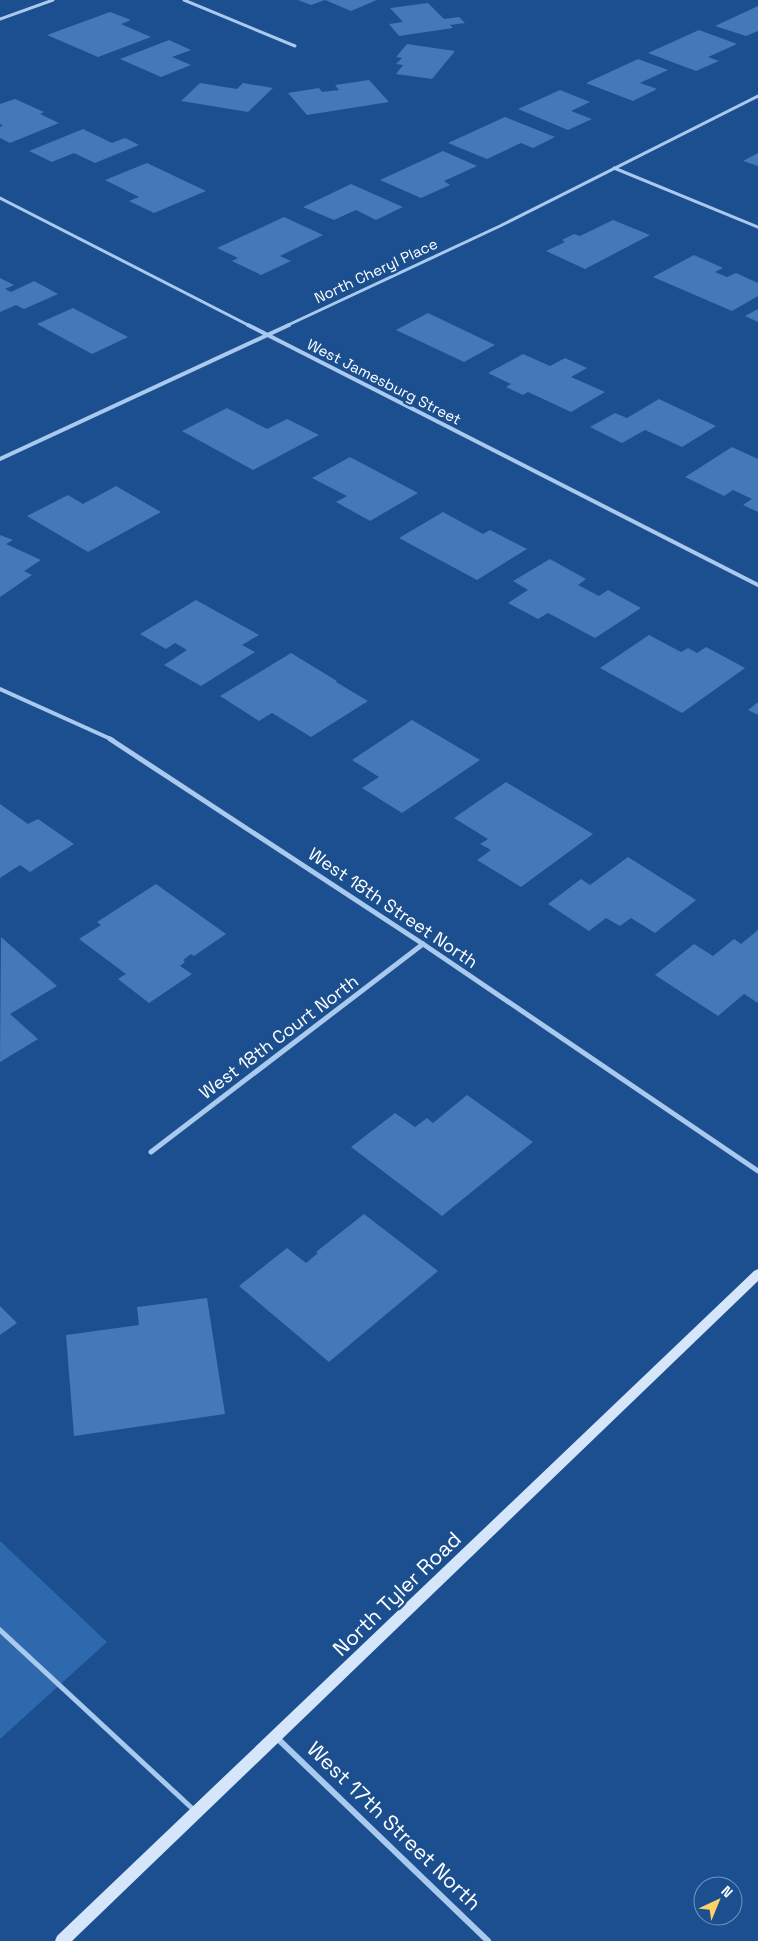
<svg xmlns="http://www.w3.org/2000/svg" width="758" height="1941" font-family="'Space Grotesk',sans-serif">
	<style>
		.green { fill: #2e69ad }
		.building { fill: #4478b7 }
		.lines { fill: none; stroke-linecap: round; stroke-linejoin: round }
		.lane { stroke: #a9c9ee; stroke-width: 5 }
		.street-far3 { stroke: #a9c9ee; stroke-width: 3 }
		.street-far2 { stroke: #a9c9ee; stroke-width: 4 }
		.street-far1 { stroke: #a9c9ee; stroke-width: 5 }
		.street { stroke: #a9c9ee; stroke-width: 6 }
		.secondary { fill: #d6e6fa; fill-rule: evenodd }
		.labels { text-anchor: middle; stroke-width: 5; stroke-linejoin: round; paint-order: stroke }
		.far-street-label { font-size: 15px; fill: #fff; stroke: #1b4f8f }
		.street-label { font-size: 18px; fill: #fff; stroke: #1b4f8f }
		.near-street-label { font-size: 21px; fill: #fff; stroke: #1b4f8f }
	</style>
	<rect width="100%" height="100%" fill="#1b4f8f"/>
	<path class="green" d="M 0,1541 L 107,1642 L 0,1739 Z"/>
	<g class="building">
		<path d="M 298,0 L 377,0 L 351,11 L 325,0 L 311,5 Z"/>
		<path d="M 428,3 L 444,19 L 459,17 L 465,23 L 450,25 L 453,28 L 399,36 L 389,24 L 403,22 L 390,8 Z"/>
		<path d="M 758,6 L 758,31 L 746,36 L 715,26 Z"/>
		<path d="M 110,12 L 131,20 L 121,24 L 151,37 L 98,57 L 47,35 Z"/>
		<path d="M 699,30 L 737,44 L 708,57 L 719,61 L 696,71 L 648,53 Z"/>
		<path d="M 169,40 L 191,50 L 172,57 L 191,65 L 161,77 L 120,59 Z"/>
		<path d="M 407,44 L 455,51 L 432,79 L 396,74 L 403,65 L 396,64 L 402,58 L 396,57 Z"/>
		<path d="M 638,59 L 668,70 L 640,83 L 657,89 L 633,101 L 586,83 Z"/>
		<path d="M 369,80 L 389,102 L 307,115 L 288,93 L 319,88 L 322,92 L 339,90 L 335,85 Z"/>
		<path d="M 200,83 L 237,89 L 243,83 L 273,88 L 248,112 L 181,101 Z"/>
		<path d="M 560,90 L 590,102 L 571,111 L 592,119 L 568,130 L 518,109 Z"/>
		<path d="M 15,99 L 44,112 L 40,114 L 59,123 L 10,143 L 0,138 L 0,127 L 3,125 L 0,124 L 0,104 Z"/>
		<path d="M 505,117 L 555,137 L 533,148 L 521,143 L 487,159 L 448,143 Z"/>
		<path d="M 83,129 L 112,143 L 125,138 L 139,145 L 95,163 L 74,153 L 52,162 L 29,151 Z"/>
		<path d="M 443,151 L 477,166 L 444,181 L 450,185 L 421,198 L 380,180 Z"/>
		<path d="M 758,153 L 758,166 L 743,161 Z"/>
		<path d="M 147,163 L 206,191 L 154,213 L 129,201 L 139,197 L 105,180 Z"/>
		<path d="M 351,184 L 403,207 L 376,220 L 356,210 L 334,220 L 303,207 Z"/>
		<path d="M 284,217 L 323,235 L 280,256 L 291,261 L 261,275 L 232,261 L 238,258 L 217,248 Z"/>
		<path d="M 613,220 L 650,235 L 585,269 L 546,251 L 565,242 L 562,240 L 574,234 L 580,236 Z"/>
		<path d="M 694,255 L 723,268 L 715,272 L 727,277 L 736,273 L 758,283 L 758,296 L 732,311 L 653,277 Z"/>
		<path d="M 0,278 L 14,285 L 5,289 L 11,292 L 34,281 L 58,294 L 24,309 L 16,305 L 0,312 Z"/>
		<path d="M 73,308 L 128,337 L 92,354 L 37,324 Z"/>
		<path d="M 758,309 L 758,322 L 745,316 Z"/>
		<path d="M 428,313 L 495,345 L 464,362 L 396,330 Z"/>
		<path d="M 523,354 L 550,366 L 565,358 L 587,368 L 571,377 L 605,392 L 571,412 L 528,392 L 523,395 L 506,387 L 511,384 L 488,373 Z"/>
		<path d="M 659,399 L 716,426 L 682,447 L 645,430 L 622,443 L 590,427 L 615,413 L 627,418 Z"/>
		<path d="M 227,408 L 267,429 L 287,419 L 319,435 L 253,470 L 182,431 Z"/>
		<path d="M 732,447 L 758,459 L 758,512 L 743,505 L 752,499 L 733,490 L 724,496 L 685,477 Z"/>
		<path d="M 350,457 L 418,493 L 370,521 L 336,502 L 347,496 L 312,478 Z"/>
		<path d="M 116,486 L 161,512 L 88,552 L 27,516 L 68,495 L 83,504 Z"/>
		<path d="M 443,512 L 483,534 L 490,530 L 527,549 L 477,580 L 399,538 Z"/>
		<path d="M 0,535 L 13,540 L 6,544 L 41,560 L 24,571 L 32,575 L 0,597 Z"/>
		<path d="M 550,559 L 586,579 L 578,585 L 599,596 L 608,590 L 641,608 L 595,638 L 548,613 L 538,619 L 508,603 L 528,590 L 513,581 Z"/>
		<path d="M 196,600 L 259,635 L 242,645 L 255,652 L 201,686 L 164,665 L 187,650 L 175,643 L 166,649 L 140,634 Z"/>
		<path d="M 649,635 L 681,652 L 688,648 L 697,653 L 706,647 L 745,668 L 682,713 L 600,668 Z"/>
		<path d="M 291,653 L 337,681 L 336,682 L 368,701 L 311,737 L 272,713 L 259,721 L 220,696 Z"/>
		<path d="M 758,702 L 758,715 L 748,710 Z"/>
		<path d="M 412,720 L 480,760 L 402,813 L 362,788 L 379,777 L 352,760 Z"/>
		<path d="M 506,782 L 593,834 L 521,887 L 477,860 L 491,850 L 480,844 L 488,839 L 454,818 Z"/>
		<path d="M 0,804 L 28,824 L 38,819 L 74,844 L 30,872 L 20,865 L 0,878 Z"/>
		<path d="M 628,857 L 696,900 L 655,933 L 631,918 L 620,926 L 606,918 L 589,931 L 548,904 L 581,879 L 590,885 Z"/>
		<path d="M 156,884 L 226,934 L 194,956 L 191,954 L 183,960 L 185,962 L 180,966 L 192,974 L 149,1003 L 118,979 L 126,974 L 79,939 L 101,925 L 97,922 Z"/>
		<path d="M 758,930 L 758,1003 L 744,994 L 718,1016 L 655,975 L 694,944 L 713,956 L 734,939 L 741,944 Z"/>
		<path d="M 1,937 L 57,986 L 10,1014 L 38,1039 L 0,1062 Z"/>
		<path d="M 467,1095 L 533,1142 L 442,1216 L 351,1147 L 395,1113 L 415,1127 L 427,1118 L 433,1123 Z"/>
		<path d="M 364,1214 L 438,1271 L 329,1362 L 239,1286 L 287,1248 L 306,1263 L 318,1253 L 316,1252 Z"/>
		<path d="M 207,1298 L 225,1414 L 74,1436 L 66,1335 L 139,1325 L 137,1307 Z"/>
		<path d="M 0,1306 L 17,1323 L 0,1335 Z"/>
	</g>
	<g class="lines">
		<path class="lane" d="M 0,1630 L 195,1811"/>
		<g class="street-far3">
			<path d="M 184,0 L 295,46"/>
			<path d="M 0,19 L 53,0"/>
			<path d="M 614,168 L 758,227"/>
			<path d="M 0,198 L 250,326"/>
			<path d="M 286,326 L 500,226 L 758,96"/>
		</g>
		<g class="street-far2">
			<path d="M 248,325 L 758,585"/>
			<path d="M 0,459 L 289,325"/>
			<path d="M 0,689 L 113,740"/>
		</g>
		<g class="street-far1">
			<path d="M 110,739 L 423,944 L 758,1171"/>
			<path d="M 151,1152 L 423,944"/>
		</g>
		<path class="street" d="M 277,1738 L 488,1941"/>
		<path class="secondary" d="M 758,1269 L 758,1281 L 72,1941 L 55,1941 L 57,1936 L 754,1271 Z"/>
	</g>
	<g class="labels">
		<g class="far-street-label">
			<text transform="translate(376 271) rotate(-25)" y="5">North Cheryl Place</text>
			<text transform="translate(384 382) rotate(27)" y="5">West Jamesburg Street</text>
		</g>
		<g class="street-label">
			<text transform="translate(393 908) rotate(34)" y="6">West 18th Street North</text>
			<text transform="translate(279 1037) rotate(-37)" y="6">West 18th Court North</text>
		</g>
		<g class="near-street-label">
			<text transform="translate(397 1594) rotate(-44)" y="7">North Tyler Road</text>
			<text transform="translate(394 1826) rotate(44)" y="7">West 17th Street North</text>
		</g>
	</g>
	<g transform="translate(718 1901) rotate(44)"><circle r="24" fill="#1b4f8f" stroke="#7695bc"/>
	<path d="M0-4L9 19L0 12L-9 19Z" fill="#ffd166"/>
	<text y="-8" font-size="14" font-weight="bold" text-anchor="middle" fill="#ffffff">N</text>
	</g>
</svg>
